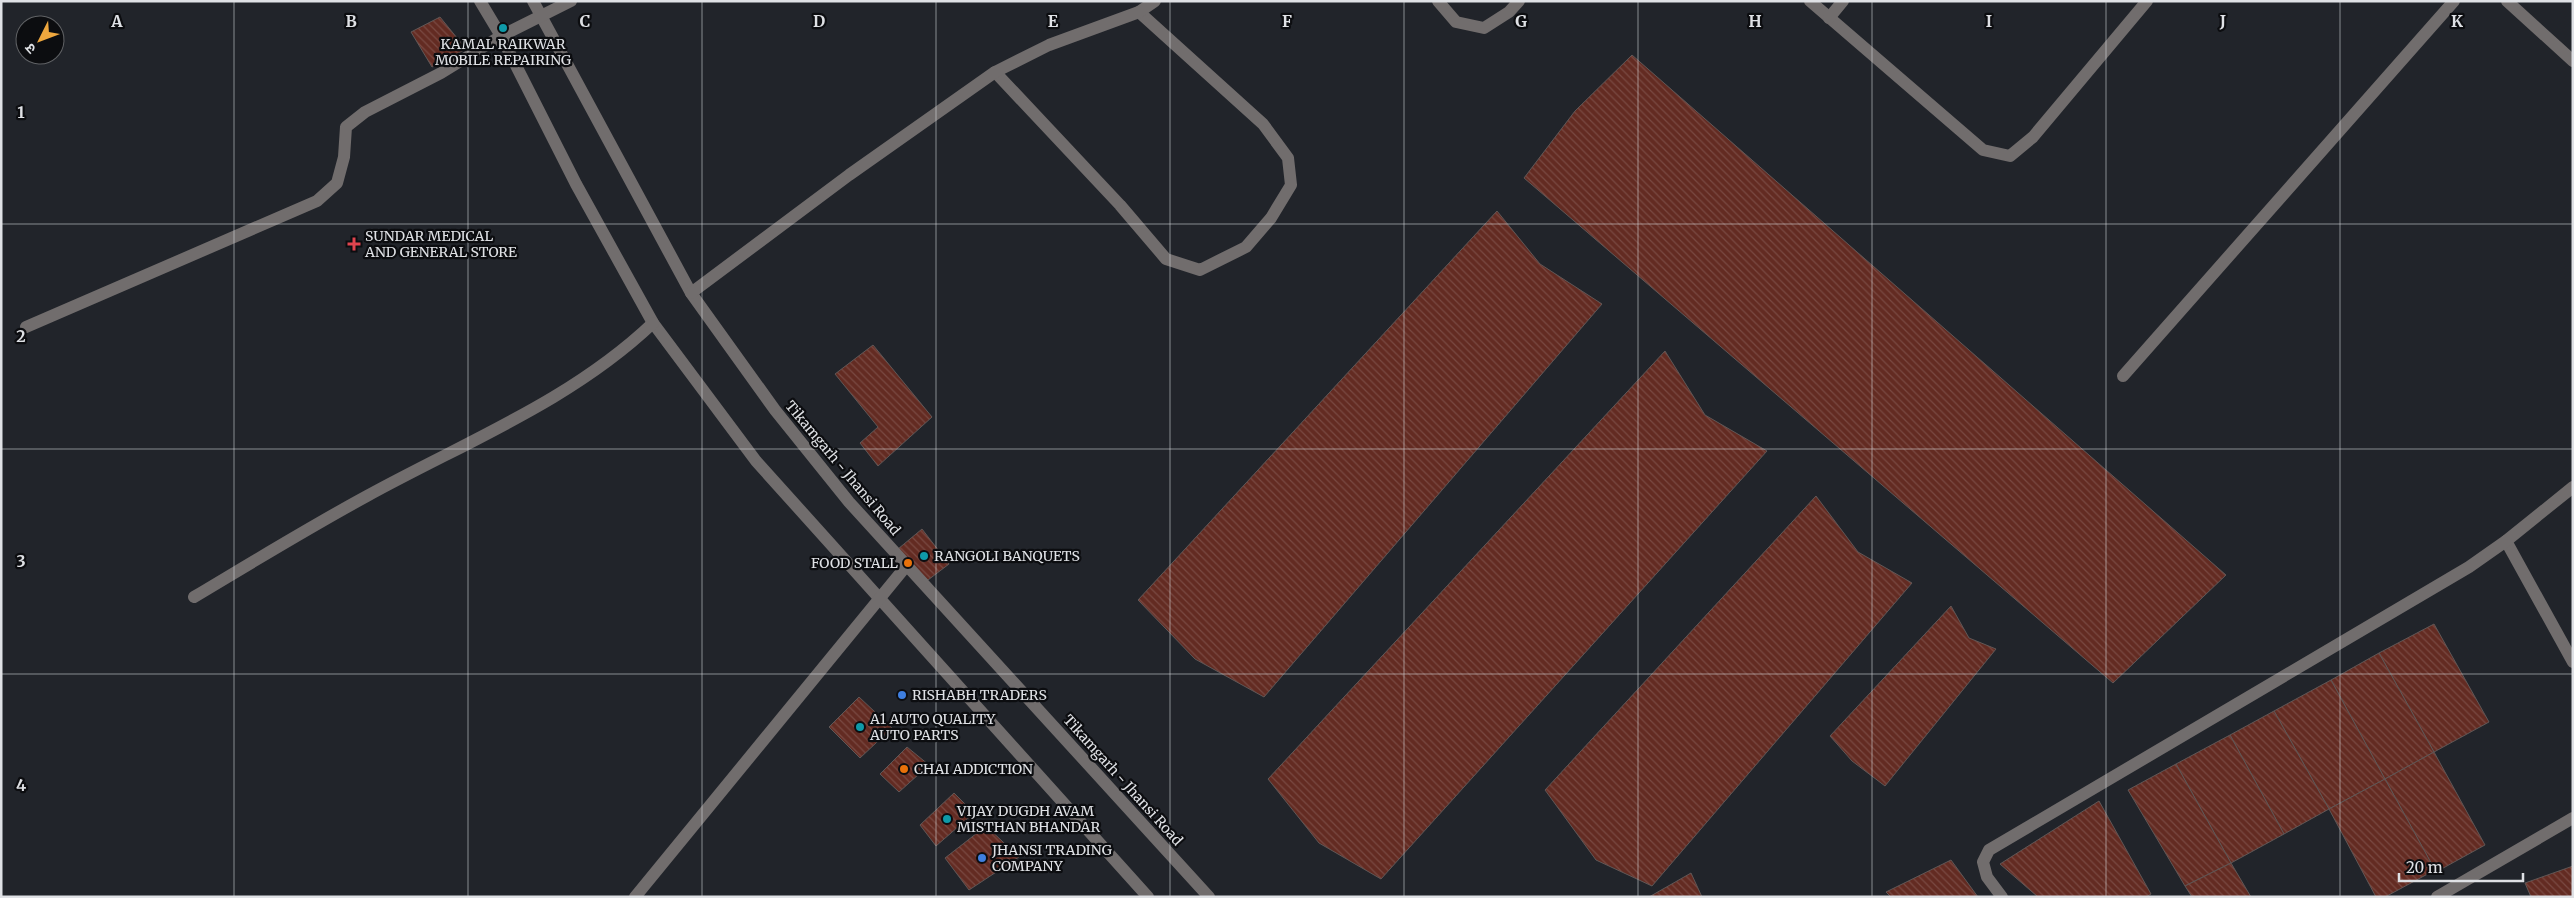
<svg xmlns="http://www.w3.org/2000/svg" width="2574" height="898" font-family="Merriweather,'Noto Sans Devanagari',serif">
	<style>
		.building { fill: url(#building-back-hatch); stroke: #605756 }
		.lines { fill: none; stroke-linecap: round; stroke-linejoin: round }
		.minor { stroke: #716d6d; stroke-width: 12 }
		.grid { fill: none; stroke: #dfe1e5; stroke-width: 1; stroke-opacity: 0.55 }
		.culture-dot { fill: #0f9aa8; stroke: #0c0d10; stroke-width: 2 }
		.health-dot { fill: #e0444e; stroke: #0c0d10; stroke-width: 2 }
		.food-dot { fill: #e8710a; stroke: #0c0d10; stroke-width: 2 }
		.shop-dot { fill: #3f7fe0; stroke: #0c0d10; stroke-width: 2 }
		.labels { text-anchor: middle; stroke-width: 4.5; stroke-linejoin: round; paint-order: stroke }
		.poi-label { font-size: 14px; fill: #dfe1e5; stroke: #0c0d10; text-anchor: start }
		.street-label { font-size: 14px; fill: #dfe1e5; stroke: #0c0d10 }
		.grid-label { font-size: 16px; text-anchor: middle; font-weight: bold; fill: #dfe1e5; stroke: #0c0d10; stroke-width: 4.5; stroke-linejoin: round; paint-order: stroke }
	</style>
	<defs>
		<pattern id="building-back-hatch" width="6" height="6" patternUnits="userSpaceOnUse" patternTransform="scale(1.25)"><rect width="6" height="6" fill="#632b22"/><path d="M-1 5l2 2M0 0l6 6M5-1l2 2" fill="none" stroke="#794942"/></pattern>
	</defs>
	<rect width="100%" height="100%" fill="#21242a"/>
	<g class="building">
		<path d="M 440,17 L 466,49 L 432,67 L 411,32 Z"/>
		<path d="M 1632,55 L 2226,575 L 2113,683 L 1524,178 L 1575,111 Z"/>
		<path d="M 1497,211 L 1540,264 L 1602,304 L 1264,697 L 1195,659 L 1138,600 Z"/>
		<path d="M 873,345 L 932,417 L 878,466 L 860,443 L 878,427 L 835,374 Z"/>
		<path d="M 1665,351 L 1705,415 L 1767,451 L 1381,879 L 1319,843 L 1268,779 Z"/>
		<path d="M 1816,496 L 1858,552 L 1912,583 L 1652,886 L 1596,860 L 1545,790 Z"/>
		<path d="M 922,529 L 949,564 L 928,580 L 898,549 Z"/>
		<path d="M 1951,606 L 1969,638 L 1996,649 L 1885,786 L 1852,761 L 1830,736 Z"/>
		<path d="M 2434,624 L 2489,722 L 2434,752 L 2379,653 Z"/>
		<path d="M 2379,653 L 2434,752 L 2385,779 L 2331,680 Z"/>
		<path d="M 2331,680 L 2385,779 L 2329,809 L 2274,711 Z"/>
		<path d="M 859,697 L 892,728 L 860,758 L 829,727 Z"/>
		<path d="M 2274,711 L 2329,809 L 2284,834 L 2230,735 Z"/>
		<path d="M 2230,735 L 2284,834 L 2231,863 L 2176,764 Z"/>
		<path d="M 907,747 L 929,765 L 899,792 L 880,774 Z"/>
		<path d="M 2434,752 L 2485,845 L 2436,872 L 2385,779 Z"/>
		<path d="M 2176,764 L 2231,863 L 2185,886 L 2128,790 Z"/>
		<path d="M 2385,779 L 2435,870 L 2385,897 L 2376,897 L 2329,809 Z"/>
		<path d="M 954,793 L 974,813 L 936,846 L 920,825 Z"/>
		<path d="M 2099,801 L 2151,894 L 2146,897 L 2038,897 L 2000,864 Z"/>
		<path d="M 986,826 L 1019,857 L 969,890 L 945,858 Z"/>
		<path d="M 1951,860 L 1978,897 L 1891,897 L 1886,892 Z"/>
		<path d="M 2231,863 L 2251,897 L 2192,897 L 2185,886 Z"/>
		<path d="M 2573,866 L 2573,897 L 2531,897 L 2525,883 Z"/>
		<path d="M 1691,873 L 1702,897 L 1649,897 Z"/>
	</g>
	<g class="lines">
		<g class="minor">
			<path d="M 480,1 L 501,36 L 576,184 L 653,323 L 756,461 L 1148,897"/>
			<path d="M 533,1 L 691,293 L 775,410 L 849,502 L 1209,897"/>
			<path d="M 1438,1 L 1456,22 L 1484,28 L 1509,12 L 1519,1"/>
			<path d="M 1810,1 L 1983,150 L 2010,156 L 2033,137 L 2147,1"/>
			<path d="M 2507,1 L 2573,61"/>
			<path d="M 1829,18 L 1843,1"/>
			<path d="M 995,72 L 1120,205 L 1166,259 L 1200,270 L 1246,247 L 1271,218 L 1291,185 L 1288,158 L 1263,124 L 1139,12"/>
			<path d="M 691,293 L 849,175 L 995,72 L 1049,45 L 1139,12 L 1155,1"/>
			<path d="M 26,327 L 317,201 L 337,183 L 344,157 L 346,127 L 365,112 L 441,73 L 501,36 L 571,1"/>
			<path d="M 2123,376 L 2454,1"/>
			<path d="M 2506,541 L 2573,662"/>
			<path d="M 194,597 C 251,563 308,528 367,496 C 465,442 571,401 653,323"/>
			<path d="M 635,897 L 907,565"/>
			<path d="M 2002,897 L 1987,877 L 1983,862 L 1989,850 L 2469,567 L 2506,541 L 2573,487"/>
			<path d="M 2437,897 L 2573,818"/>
		</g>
	</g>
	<path class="grid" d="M 234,1 L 234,897M 468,1 L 468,897M 702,1 L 702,897M 936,1 L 936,897M 1170,1 L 1170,897M 1404,1 L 1404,897M 1638,1 L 1638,897M 1872,1 L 1872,897M 2106,1 L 2106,897M 2340,1 L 2340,897M 1,224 L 2573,224M 1,449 L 2573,449M 1,674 L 2573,674"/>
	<g class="culture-dot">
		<circle cx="503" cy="28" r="5"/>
		<circle cx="924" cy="556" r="5"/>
		<circle cx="860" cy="727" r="5"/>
		<circle cx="947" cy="819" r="5"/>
	</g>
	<path class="health-dot" d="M351.5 236.5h5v5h5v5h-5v5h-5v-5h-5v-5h5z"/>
	<g class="food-dot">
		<circle cx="908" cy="563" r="5"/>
		<circle cx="904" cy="769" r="5"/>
	</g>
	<g class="shop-dot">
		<circle cx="902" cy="695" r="5"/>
		<circle cx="982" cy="858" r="5"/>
	</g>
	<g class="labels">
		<g class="poi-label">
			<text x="503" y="49" text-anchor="middle">KAMAL RAIKWAR<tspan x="503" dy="16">MOBILE REPAIRING</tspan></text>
			<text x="365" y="241">SUNDAR MEDICAL<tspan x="365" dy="16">AND GENERAL STORE</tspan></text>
			<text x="934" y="561">RANGOLI BANQUETS</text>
			<text x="898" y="568" text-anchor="end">FOOD STALL</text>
			<text x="912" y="700">RISHABH TRADERS</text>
			<text x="870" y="724">A1 AUTO QUALITY<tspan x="870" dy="16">AUTO PARTS</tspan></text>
			<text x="914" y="774">CHAI ADDICTION</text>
			<text x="957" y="816">VIJAY DUGDH AVAM<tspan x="957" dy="16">MISTHAN BHANDAR</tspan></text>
			<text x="992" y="855">JHANSI TRADING<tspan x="992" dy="16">COMPANY</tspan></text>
		</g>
		<g class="street-label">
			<text transform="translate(843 468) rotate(50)" y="5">Tikamgarh - Jhansi Road</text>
			<text transform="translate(1123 780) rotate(48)" y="5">Tikamgarh - Jhansi Road</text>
		</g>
	</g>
	<g class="grid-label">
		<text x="117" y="27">A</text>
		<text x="351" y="27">B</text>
		<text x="585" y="27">C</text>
		<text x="819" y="27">D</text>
		<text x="1053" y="27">E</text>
		<text x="1287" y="27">F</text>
		<text x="1521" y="27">G</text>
		<text x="1755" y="27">H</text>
		<text x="1989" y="27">I</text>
		<text x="2223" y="27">J</text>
		<text x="2457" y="27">K</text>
		<text x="21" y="118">1</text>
		<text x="21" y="342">2</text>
		<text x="21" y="567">3</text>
		<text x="21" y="791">4</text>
	</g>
	<rect width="2574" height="898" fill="none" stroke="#dfe1e5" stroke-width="5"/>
	<g transform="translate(40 40) rotate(228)"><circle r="24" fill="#0c0d10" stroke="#606265"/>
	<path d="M0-4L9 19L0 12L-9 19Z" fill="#efa73e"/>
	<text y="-8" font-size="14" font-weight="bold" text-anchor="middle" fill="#dfe1e5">उ</text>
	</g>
	<path d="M2399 873v8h124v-8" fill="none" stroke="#dfe1e5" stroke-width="2.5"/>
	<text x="2406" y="873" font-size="15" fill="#dfe1e5" stroke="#0c0d10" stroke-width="4" paint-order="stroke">20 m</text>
</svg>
